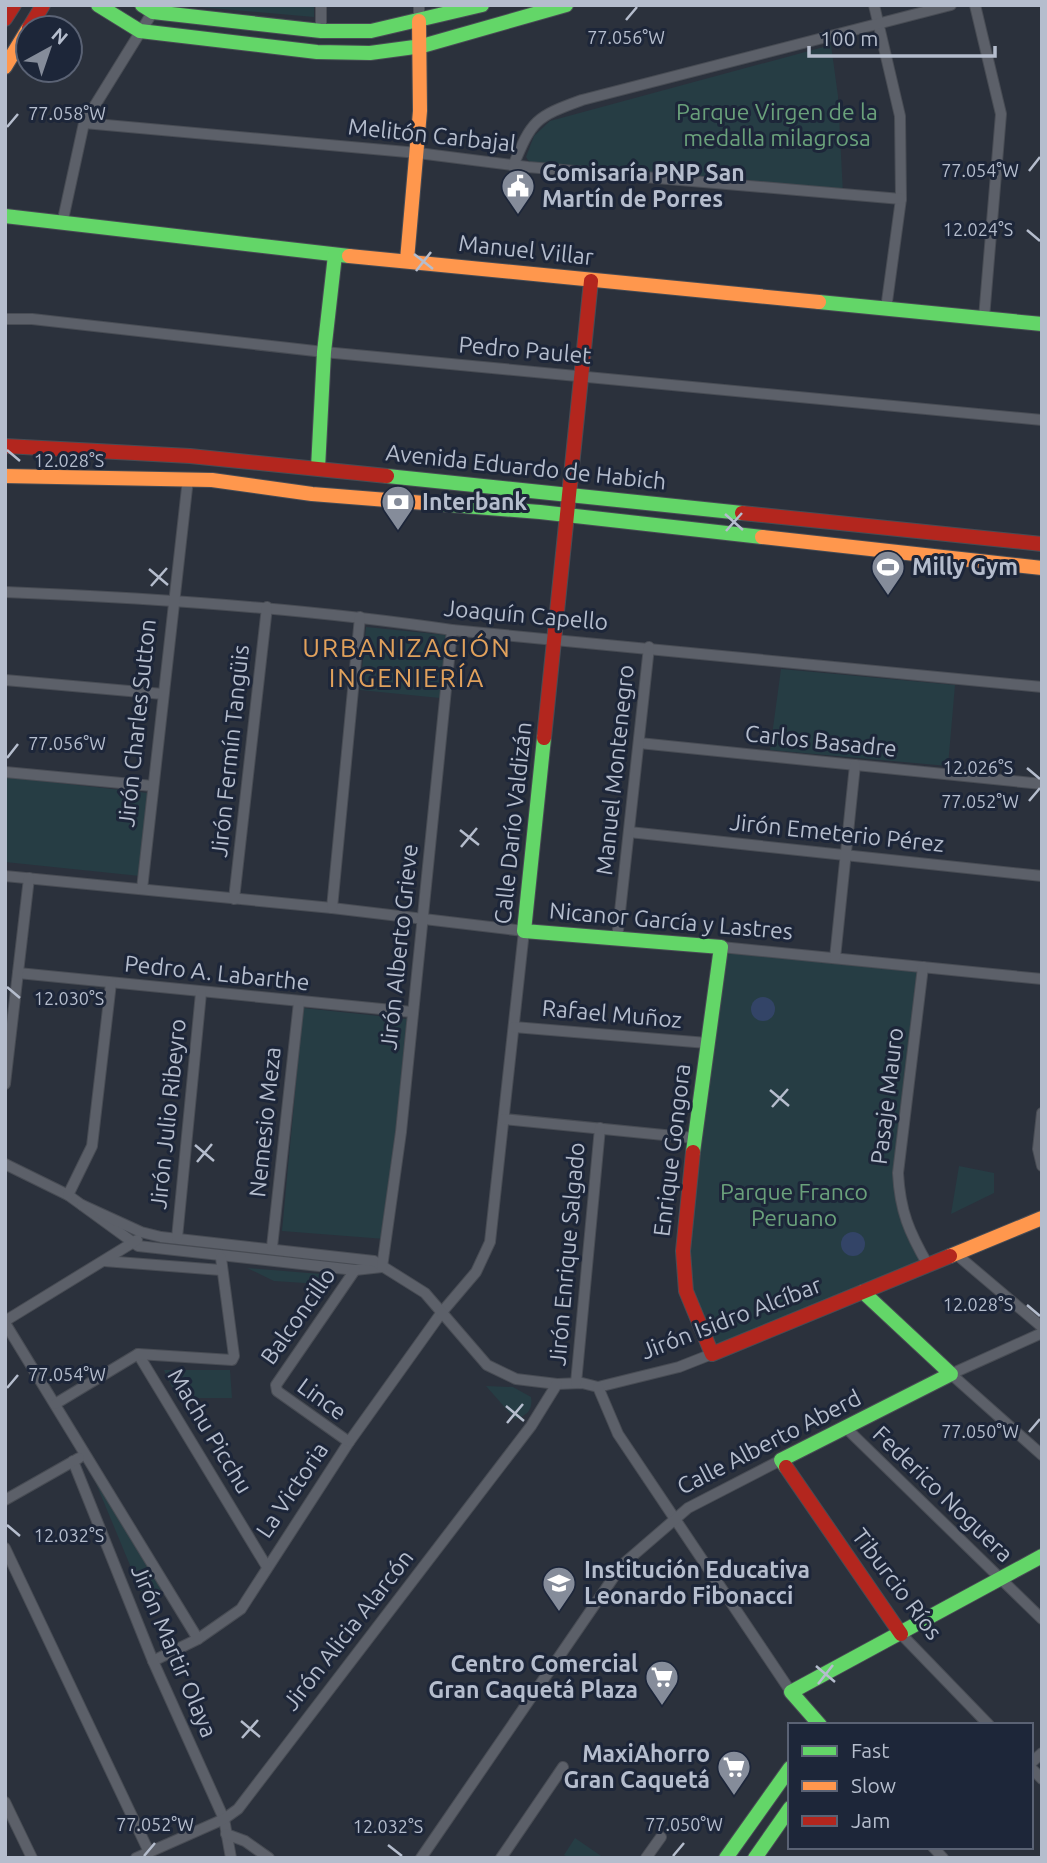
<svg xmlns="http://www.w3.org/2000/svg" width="1047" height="1863" font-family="Ubuntu,sans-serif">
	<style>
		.green { fill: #263d44 }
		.water { fill: #334467 }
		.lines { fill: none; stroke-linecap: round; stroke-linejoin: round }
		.street-casing { stroke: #484c54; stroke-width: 12 }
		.fast-casing { stroke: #484c54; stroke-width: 16 }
		.slow-casing { stroke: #484c54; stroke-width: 16 }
		.jam-casing { stroke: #484c54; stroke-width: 16 }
		.street { stroke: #5c6069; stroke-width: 10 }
		.fast { stroke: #63d668; stroke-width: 14 }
		.slow { stroke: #ff974d; stroke-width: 14 }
		.jam { stroke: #b3261e; stroke-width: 14 }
		.ticks { fill: none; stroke: #b5bdcd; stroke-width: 2.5 }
		.labels { text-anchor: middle; stroke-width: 6; stroke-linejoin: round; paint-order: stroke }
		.park-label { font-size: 23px; fill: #6aa17b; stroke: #1d2639 }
		.street-label { font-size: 23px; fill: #b5bdcd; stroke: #1d2639 }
		.poi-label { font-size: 23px; font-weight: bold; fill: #b5bdcd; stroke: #1d2639; text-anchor: start }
		.quarter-label { font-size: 26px; letter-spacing: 2px; fill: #e1a15c; stroke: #1d2639 }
		.ticks-label { font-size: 18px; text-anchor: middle; fill: #b5bdcd; stroke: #1d2639; stroke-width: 6; stroke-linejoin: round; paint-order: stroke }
	</style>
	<rect width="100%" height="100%" fill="#2b313c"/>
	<g class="green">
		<path d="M 177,5 L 314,5 L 314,17 Z"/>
		<path d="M 831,45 L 838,96 L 843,194 L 530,163 L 526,157 L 534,136 L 550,121 Z"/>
		<path d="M 366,627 L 446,635 L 440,698 L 360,690 Z"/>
		<path d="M 781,669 L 955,685 L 948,766 L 770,750 Z"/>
		<path d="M 5,777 L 148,793 L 140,876 L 5,862 Z"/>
		<path d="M 721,947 L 923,967 L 900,1206 L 928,1265 L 712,1354 L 683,1266 Z"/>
		<path d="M 303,1008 L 407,1019 L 385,1239 L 282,1231 Z"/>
		<path d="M 959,1166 L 994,1173 L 994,1193 L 951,1214 Z"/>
		<path d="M 247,1268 L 321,1274 L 320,1284 L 274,1281 Z"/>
		<path d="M 164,1370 L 230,1370 L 232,1398 L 177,1398 Z"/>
		<path d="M 486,1386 L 513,1387 L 531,1397 C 533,1410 527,1416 515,1419 Z"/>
		<path d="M 93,1476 L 163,1588 L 144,1599 Z"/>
		<path d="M 575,1838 L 604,1858 L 569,1858 L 564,1855 Z"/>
	</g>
	<g class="water">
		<circle cx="763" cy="1009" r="12"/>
		<circle cx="853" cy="1244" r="12"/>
	</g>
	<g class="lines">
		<defs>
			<g id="street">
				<path d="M 321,5 L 321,31"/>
				<path d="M 874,5 L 900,116 L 901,199 L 886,309"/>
				<path d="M 975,5 L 1001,114 L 984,318"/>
				<path d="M 419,21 L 419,5"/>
				<path d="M 84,123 L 418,153 L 528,167 L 901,199"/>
				<path d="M 513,166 C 532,120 535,117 582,100 L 951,5"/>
				<path d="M 62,224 L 84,123 L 157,5"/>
				<path d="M 5,319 L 32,319 L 324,352 L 1042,420"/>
				<path d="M 5,592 C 155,598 303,608 452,630 L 1042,687"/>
				<path d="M 5,680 L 163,694"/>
				<path d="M 639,743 L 1042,784"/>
				<path d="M 5,772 L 153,786"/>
				<path d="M 629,832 L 1042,876"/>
				<path d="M 5,876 L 332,908 L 524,931 L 490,1242 L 476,1272 L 442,1312 L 349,1442 L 241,1609 L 198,1639 L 153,1661"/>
				<path d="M 142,889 L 188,479"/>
				<path d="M 234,899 L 267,607"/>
				<path d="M 332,908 L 360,617"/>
				<path d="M 617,939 L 649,647"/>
				<path d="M 721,947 L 1042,979"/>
				<path d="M 835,958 L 855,765"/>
				<path d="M 923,967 L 898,1173 C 900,1211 909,1232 928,1265"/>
				<path d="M 18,973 L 412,1012"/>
				<path d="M 514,1027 L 707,1043"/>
				<path d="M 5,1084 L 29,878"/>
				<path d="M 1042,1113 L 1038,1149 L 1042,1166"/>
				<path d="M 504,1119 L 694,1138"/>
				<path d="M 5,1164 L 68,1195 L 138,1246 L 355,1270 L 382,1267"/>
				<path d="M 68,1195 L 92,1146 L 111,983"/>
				<path d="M 82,1205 L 141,1232 L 161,1237 L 374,1261 L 425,1293 L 487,1365 L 516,1379 L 557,1384 L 582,1383 L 598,1387 L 679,1367 L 712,1354"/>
				<path d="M 177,1238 L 201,993"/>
				<path d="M 272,1247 L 299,1002"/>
				<path d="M 956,1254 L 1042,1327"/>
				<path d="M 104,1261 L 221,1270"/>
				<path d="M 382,1267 L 401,1132 L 452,630"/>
				<path d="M 5,1321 L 137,1240"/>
				<path d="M 5,1323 L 198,1639"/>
				<path d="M 1042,1333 L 951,1374 L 1042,1455"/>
				<path d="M 138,1354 L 267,1567"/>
				<path d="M 576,1383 L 600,1128"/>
				<path d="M 598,1387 L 618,1434 L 791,1692"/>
				<path d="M 55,1404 L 138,1354 L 232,1360 L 234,1356 L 221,1258"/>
				<path d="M 846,1428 L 1042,1619"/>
				<path d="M 349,1442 L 277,1391 L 276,1385 L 355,1270"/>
				<path d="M 73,1461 L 153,1661 L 224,1819 L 231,1858"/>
				<path d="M 5,1500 L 79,1458"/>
				<path d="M 5,1548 L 149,1852"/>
				<path d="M 901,1634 L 989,1725"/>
				<path d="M 1031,1763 L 1042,1753"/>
				<path d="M 1031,1768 L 1042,1779"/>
				<path d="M 5,1802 L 32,1858"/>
				<path d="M 226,1834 L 245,1841 L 269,1858"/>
				<path d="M 933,1847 L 943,1858"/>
				<path d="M 136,1858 L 224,1819 L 238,1809 L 531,1426 L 557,1384"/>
				<path d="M 421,1858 L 622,1565 L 688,1508 L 781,1460"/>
				<path d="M 501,1858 L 563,1767"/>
				<path d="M 646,1858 L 661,1837"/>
			</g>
			<g id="fast">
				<path d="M 98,5 L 140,31 L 317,52 L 370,53 L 422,46 L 566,5"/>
				<path d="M 142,5 L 153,12 L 321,31 L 371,31 L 482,5"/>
				<path d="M 5,216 L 349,256"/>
				<path d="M 819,302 L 1042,324"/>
				<path d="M 318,468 L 324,352 L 335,255"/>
				<path d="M 387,476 L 742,513"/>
				<path d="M 425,503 L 540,512 L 762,537"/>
				<path d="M 544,738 L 524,931 L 721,947 L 693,1152"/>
				<path d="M 786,1467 L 781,1460 L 951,1374 L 863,1292"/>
				<path d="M 820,1725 L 791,1692 L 1042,1556"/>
				<path d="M 726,1858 L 790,1768"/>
				<path d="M 755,1858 L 790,1808"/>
			</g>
			<g id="slow">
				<path d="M 5,67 L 28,29"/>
				<path d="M 349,256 L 819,302"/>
				<path d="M 407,260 L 420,111 L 419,21"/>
				<path d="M 5,476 L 212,480 L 312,494 L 425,503"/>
				<path d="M 762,537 L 1042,568"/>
				<path d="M 950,1256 L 1042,1218"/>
			</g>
			<g id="jam">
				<path d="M 5,19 L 14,5"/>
				<path d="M 29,28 L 43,5"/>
				<path d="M 5,446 L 190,456 L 387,476"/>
				<path d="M 742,513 L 1042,544"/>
				<path d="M 544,738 L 591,281"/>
				<path d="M 693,1152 L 683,1251 L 686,1291 L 712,1354 L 950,1256"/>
				<path d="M 786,1467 L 901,1634"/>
			</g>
		</defs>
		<use href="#street" class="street-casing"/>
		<use href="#fast" class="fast-casing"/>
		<use href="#slow" class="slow-casing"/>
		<use href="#jam" class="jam-casing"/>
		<use href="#street" class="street"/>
		<use href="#fast" class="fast"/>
		<use href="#slow" class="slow"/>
		<use href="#jam" class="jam"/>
	</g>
	<path class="ticks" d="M 626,20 L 637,7M 7,127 L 18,114M 1029,171 L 1040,157M 1027,230 L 1040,241M 414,254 L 433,269M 416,271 L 431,252M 7,450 L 20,461M 725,514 L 743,530M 726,531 L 742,513M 149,569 L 168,585M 151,586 L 167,568M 7,758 L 18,744M 1027,768 L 1040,779M 1029,801 L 1040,788M 460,830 L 479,845M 461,847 L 477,828M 7,987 L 20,998M 770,1090 L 789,1106M 772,1107 L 788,1089M 195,1145 L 214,1161M 197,1162 L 212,1144M 1027,1305 L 1040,1316M 7,1388 L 18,1375M 506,1406 L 524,1421M 507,1423 L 523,1404M 1029,1432 L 1040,1419M 7,1525 L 20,1536M 816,1666 L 835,1682M 818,1684 L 833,1665M 241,1721 L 260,1737M 242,1738 L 258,1720M 388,1845 L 402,1856M 144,1856 L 155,1843M 673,1856 L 684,1843"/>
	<defs>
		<symbol id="civic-pin" viewBox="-11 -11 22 30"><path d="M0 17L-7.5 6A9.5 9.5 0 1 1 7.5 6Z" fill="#858c9a" stroke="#1d2639"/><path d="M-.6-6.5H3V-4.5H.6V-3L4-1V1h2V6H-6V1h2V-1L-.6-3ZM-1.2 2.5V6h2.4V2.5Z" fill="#fff"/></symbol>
		<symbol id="bank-pin" viewBox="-11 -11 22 30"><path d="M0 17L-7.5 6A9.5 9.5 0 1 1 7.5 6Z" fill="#858c9a" stroke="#1d2639"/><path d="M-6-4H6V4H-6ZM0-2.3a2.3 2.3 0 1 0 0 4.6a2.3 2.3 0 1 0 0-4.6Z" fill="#fff"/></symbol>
		<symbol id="stadium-pin" viewBox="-11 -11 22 30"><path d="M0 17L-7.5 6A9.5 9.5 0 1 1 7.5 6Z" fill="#858c9a" stroke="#1d2639"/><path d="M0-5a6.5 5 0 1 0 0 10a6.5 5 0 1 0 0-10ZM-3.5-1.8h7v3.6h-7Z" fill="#fff"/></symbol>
		<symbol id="school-pin" viewBox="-11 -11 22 30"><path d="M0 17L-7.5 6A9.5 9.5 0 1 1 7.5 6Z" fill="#858c9a" stroke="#1d2639"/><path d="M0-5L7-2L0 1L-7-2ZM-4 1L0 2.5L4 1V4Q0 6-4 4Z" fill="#fff"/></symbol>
		<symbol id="supermarket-pin" viewBox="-11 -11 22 30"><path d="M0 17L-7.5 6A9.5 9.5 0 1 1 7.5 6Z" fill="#858c9a" stroke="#1d2639"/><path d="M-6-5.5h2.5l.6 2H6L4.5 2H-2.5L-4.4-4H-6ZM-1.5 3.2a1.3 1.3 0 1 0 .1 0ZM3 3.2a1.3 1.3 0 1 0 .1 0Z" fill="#fff"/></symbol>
	</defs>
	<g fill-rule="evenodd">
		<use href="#civic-pin" x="499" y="167" width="38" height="52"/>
		<use href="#bank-pin" x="379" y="483" width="38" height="52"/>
		<use href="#stadium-pin" x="869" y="548" width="38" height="52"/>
		<use href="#school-pin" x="540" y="1564" width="38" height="52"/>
		<use href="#supermarket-pin" x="643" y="1658" width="38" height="52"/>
		<use href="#supermarket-pin" x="715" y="1748" width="38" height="52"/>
	</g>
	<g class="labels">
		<g class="park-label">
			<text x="777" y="120">Parque Virgen de la<tspan x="777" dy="26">medalla milagrosa</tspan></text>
			<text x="794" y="1200">Parque Franco<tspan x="794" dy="26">Peruano</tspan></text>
		</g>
		<g class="street-label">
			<text transform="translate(432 135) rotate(6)" y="8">Melitón Carbajal</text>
			<text transform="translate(526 250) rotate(6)" y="8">Manuel Villar</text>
			<text transform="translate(525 350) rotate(5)" y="8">Pedro Paulet</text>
			<text transform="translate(526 467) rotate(6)" y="8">Avenida Eduardo de Habich</text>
			<text transform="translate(526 615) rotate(5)" y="8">Joaquín Capello</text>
			<text transform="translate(137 723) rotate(-84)" y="8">Jirón Charles Sutton</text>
			<text transform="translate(821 741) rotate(6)" y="8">Carlos Basadre</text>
			<text transform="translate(230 751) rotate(-84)" y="8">Jirón Fermín Tangüis</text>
			<text transform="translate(615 770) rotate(-84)" y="8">Manuel Montenegro</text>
			<text transform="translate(513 823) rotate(-84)" y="8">Calle Darío Valdizán</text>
			<text transform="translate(837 833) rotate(6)" y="8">Jirón Emeterio Pérez</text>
			<text transform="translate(671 921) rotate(5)" y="8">Nicanor García y Lastres</text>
			<text transform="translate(399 947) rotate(-84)" y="8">Jirón Alberto Grieve</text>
			<text transform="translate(217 973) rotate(6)" y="8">Pedro A. Labarthe</text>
			<text transform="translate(612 1014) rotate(5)" y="8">Rafael Muñoz</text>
			<text transform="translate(887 1096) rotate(-83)" y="8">Pasaje Mauro</text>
			<text transform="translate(168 1114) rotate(-84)" y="8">Jirón Julio Ribeyro</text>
			<text transform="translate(265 1122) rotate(-84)" y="8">Nemesio Meza</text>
			<text transform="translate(672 1150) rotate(-83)" y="8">Enrique Gongora</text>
			<text transform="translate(567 1254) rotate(-85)" y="8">Jirón Enrique Salgado</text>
			<text transform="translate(298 1316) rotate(-55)" y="8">Balconcillo</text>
			<text transform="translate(731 1318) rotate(-21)" y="8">Jirón Isidro Alcíbar</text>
			<text transform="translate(322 1399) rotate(36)" y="8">Lince</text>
			<text transform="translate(210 1431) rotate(59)" y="8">Machu Picchu</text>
			<text transform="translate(769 1442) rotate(-27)" y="8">Calle Alberto Aberd</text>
			<text transform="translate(292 1490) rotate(-56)" y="8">La Victoria</text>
			<text transform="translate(943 1494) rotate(44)" y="8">Federico Noguera</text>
			<text transform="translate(897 1584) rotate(53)" y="8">Tiburcio Ríos</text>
			<text transform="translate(348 1630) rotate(-52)" y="8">Jirón Alicia Alarcón</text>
			<text transform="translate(174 1651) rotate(67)" y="8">Jirón Martir Olaya</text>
		</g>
		<g class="poi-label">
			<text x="542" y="181">Comisaría PNP San<tspan x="542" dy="26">Martín de Porres</tspan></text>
			<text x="422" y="510">Interbank</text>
			<text x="912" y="575">Milly Gym</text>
			<text x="584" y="1578">Institución Educativa<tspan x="584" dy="26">Leonardo Fibonacci</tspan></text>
			<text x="638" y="1672" text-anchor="end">Centro Comercial<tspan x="638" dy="26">Gran Caquetá Plaza</tspan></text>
			<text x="710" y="1762" text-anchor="end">MaxiAhorro<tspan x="710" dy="26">Gran Caquetá</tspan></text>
		</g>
		<g class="quarter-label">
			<text x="407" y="657">URBANIZACIÓN<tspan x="407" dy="30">INGENIERÍA</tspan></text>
		</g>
	</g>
	<g class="ticks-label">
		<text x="626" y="44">77.056°W</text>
		<text x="67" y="120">77.058°W</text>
		<text x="980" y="177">77.054°W</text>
		<text x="978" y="236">12.024°S</text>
		<text x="69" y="467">12.028°S</text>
		<text x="67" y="750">77.056°W</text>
		<text x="978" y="774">12.026°S</text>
		<text x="980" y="808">77.052°W</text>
		<text x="69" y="1005">12.030°S</text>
		<text x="978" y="1311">12.028°S</text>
		<text x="67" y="1381">77.054°W</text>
		<text x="980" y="1438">77.050°W</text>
		<text x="69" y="1542">12.032°S</text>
		<text x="155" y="1831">77.052°W</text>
		<text x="684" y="1831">77.050°W</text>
		<text x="388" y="1833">12.032°S</text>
	</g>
	<rect width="1047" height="1863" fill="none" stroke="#b5bdcd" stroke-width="14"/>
	<rect x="788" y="1723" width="245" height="126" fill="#1d2639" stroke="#5a6274" stroke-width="2"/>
	<rect x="802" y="1746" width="35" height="10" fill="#63d668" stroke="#5a6274" stroke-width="2"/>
	<text x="851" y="1758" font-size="21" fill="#b5bdcd">Fast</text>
	<rect x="802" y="1781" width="35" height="10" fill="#ff974d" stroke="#5a6274" stroke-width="2"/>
	<text x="851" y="1793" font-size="21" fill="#b5bdcd">Slow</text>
	<rect x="802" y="1816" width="35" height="10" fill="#b3261e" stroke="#5a6274" stroke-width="2"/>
	<text x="851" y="1828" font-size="21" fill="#b5bdcd">Jam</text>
	<g transform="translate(49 49) rotate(40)"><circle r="33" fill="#1d2639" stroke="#5a6274" stroke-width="2"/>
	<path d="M0-5L12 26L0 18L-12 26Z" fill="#858c9a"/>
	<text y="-10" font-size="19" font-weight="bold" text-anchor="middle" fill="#b5bdcd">N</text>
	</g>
	<path d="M809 46v10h186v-10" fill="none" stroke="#b5bdcd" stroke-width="3.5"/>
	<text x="820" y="46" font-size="21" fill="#b5bdcd" stroke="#1d2639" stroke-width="5" paint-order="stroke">100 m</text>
</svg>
